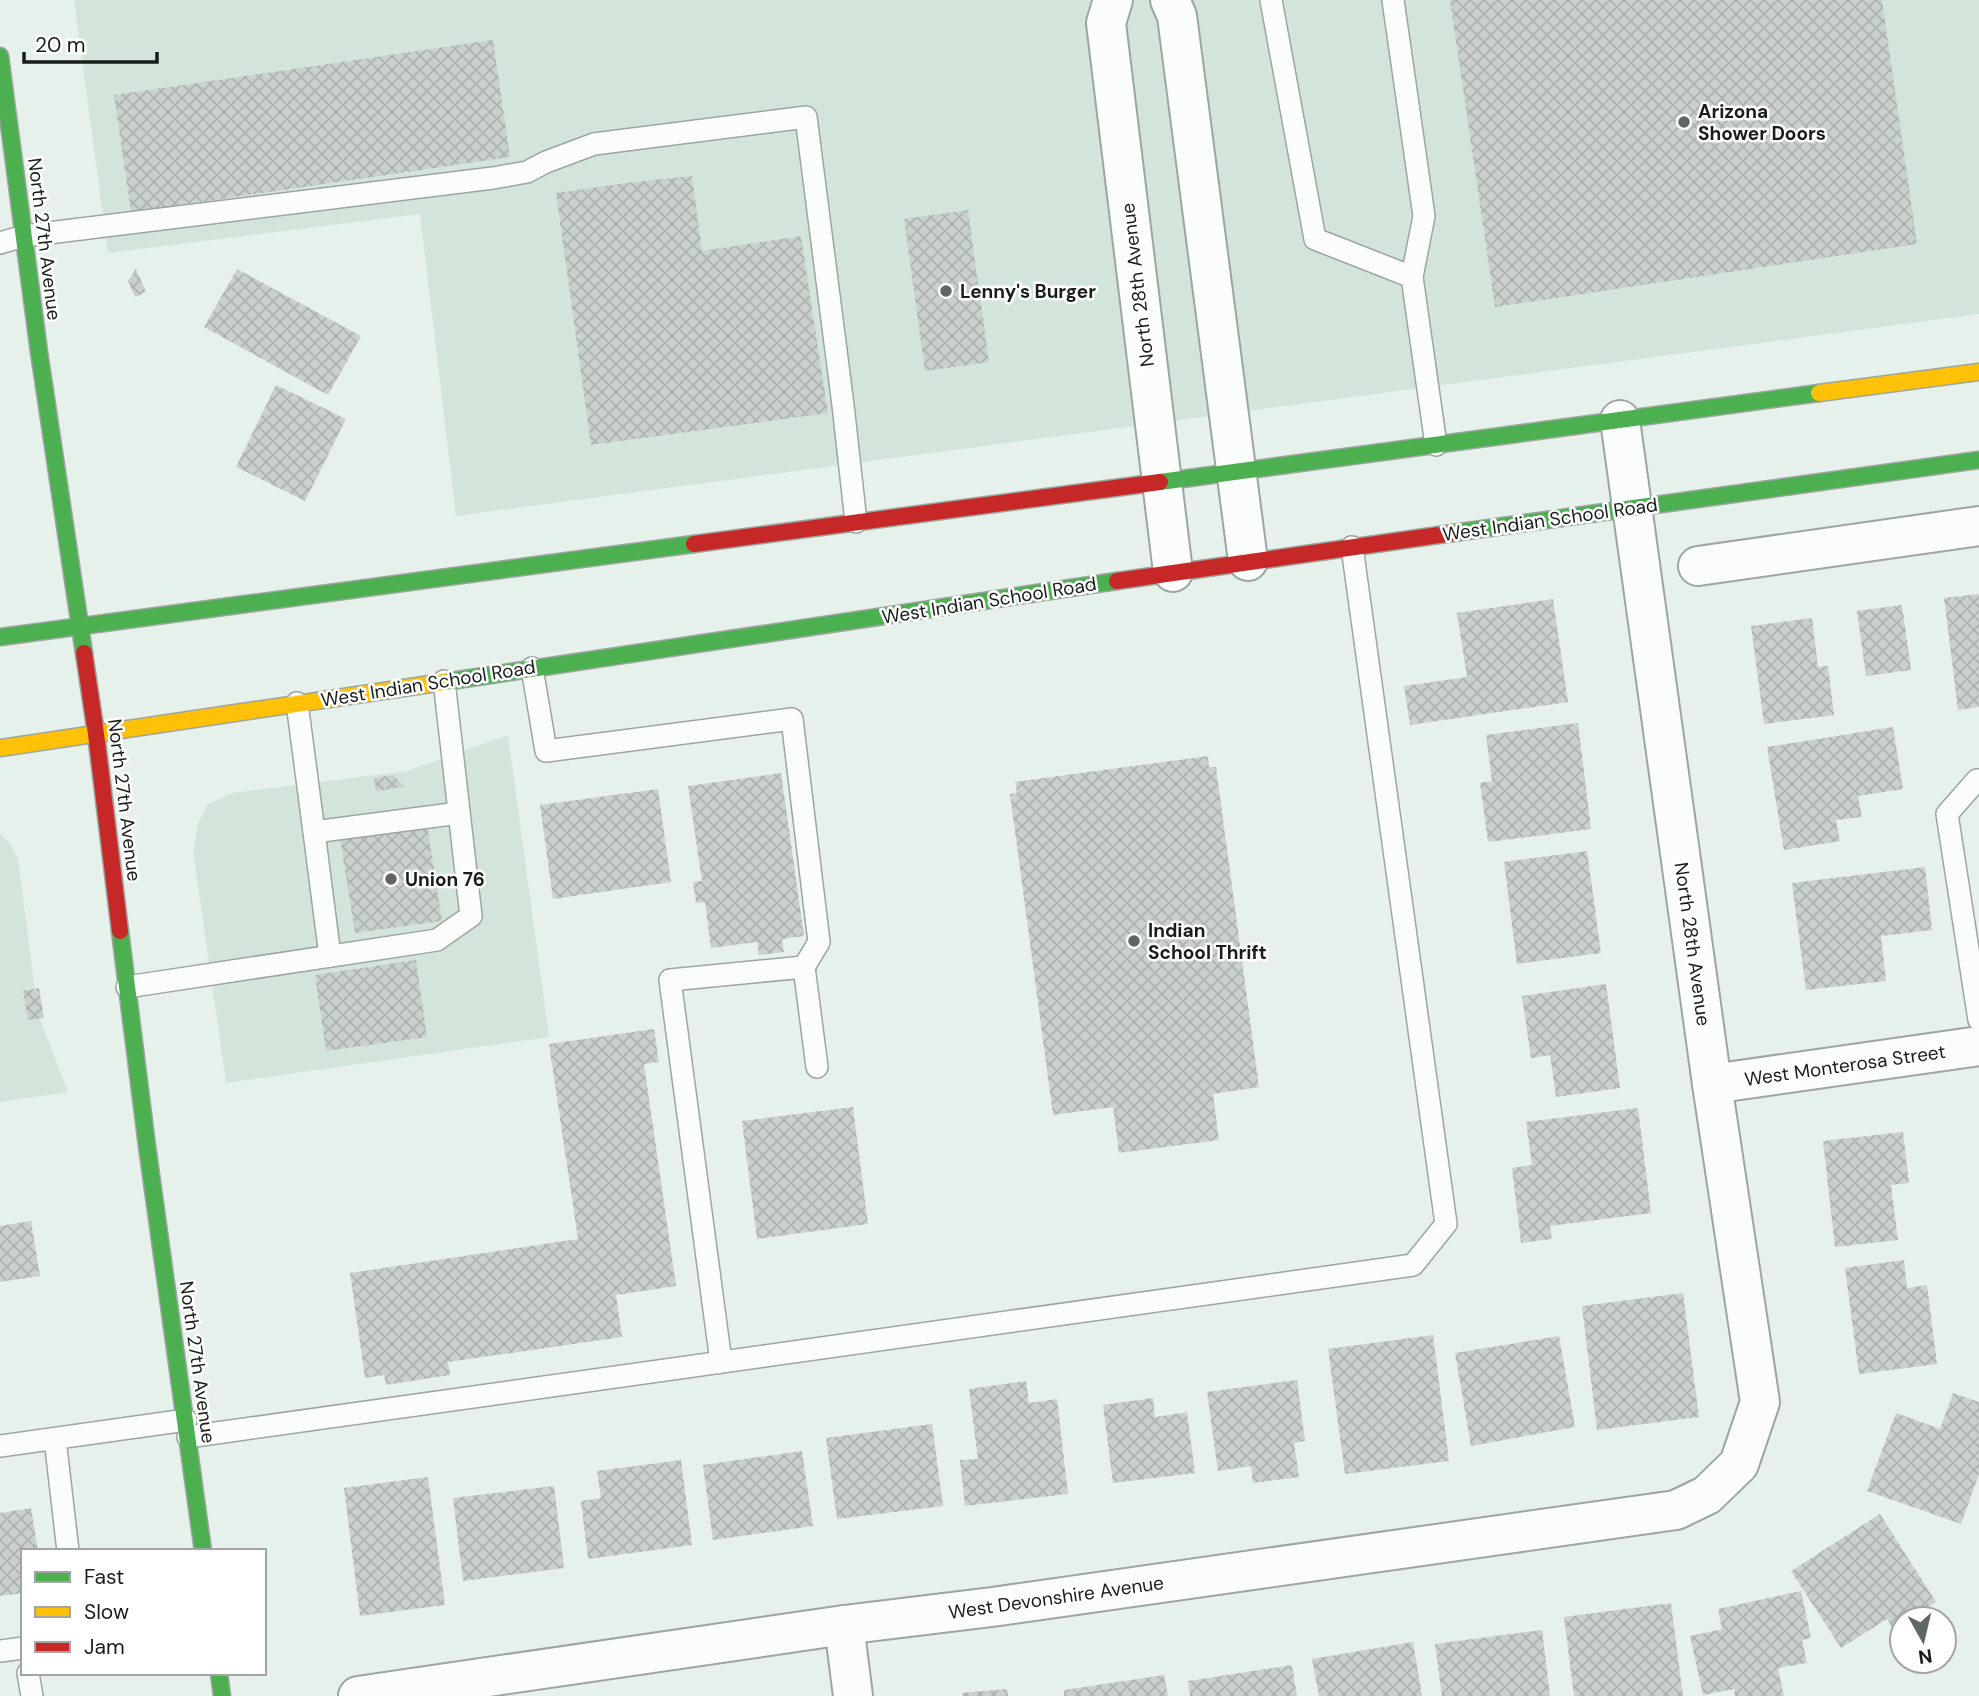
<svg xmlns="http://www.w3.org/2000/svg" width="1979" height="1696" font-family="'DM Sans',sans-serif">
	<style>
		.built { fill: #d3e5db }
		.building { fill: url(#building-cross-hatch) }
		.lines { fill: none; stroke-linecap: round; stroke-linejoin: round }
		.lane-casing { stroke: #9da5a0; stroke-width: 24 }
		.street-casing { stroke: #9da5a0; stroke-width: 42 }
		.fast-casing { stroke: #9da5a0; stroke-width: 19 }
		.slow-casing { stroke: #9da5a0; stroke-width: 19 }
		.jam-casing { stroke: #9da5a0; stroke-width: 19 }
		.lane { stroke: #fbfdfc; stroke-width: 21 }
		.street { stroke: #fbfdfc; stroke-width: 38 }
		.fast { stroke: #4caf50; stroke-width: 16 }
		.slow { stroke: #ffc107; stroke-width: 16 }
		.jam { stroke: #c62828; stroke-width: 16 }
		.poi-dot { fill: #606762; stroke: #fff; stroke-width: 2.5 }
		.labels { text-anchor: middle; stroke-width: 5; stroke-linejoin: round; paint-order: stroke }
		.poi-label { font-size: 19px; font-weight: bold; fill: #171d19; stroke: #fff; text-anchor: start }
		.street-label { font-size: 19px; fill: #171d19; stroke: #fff }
	</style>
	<defs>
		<pattern id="building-cross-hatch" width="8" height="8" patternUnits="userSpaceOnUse" patternTransform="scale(1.75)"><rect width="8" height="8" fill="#cad1cd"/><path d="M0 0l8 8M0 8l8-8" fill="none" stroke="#adb3af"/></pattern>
	</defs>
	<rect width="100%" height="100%" fill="#e7f1eb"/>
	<g class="built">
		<path d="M 74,0 L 1979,0 L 1979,314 L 456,516 L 420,214 L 108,253 Z"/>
		<path d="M 508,735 L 549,1037 L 226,1083 L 193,850 L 198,824 L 207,805 L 232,793 L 407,771 Z"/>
		<path d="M 0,833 L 12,847 L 18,859 L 38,1014 L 68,1092 L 0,1102 Z"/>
	</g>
	<g class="building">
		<path d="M 1450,0 L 1882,0 L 1917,244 L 1495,307 Z"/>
		<path d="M 493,40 L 510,157 L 131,212 L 114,95 Z"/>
		<path d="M 692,176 L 702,251 L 801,236 L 828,413 L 591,445 L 556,193 L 634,182 Z"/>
		<path d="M 968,210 L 989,362 L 925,371 L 904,219 Z"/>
		<path d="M 136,269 L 146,292 L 135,297 L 128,281 Z"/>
		<path d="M 237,269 L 361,336 L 328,395 L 204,327 Z"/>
		<path d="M 276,385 L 346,419 L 305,501 L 236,467 Z"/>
		<path d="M 1979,594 L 1979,707 L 1958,710 L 1944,598 Z"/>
		<path d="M 1553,599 L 1568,702 L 1410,725 L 1404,686 L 1467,677 L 1457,613 Z"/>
		<path d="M 1902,605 L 1911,670 L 1866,676 L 1857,611 Z"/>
		<path d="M 1812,618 L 1818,667 L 1828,666 L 1834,715 L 1764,724 L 1751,626 Z"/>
		<path d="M 1578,723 L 1591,829 L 1488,842 L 1480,783 L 1492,781 L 1486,735 Z"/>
		<path d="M 1893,727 L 1903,789 L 1858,796 L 1862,817 L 1836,820 L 1840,841 L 1784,850 L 1767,747 Z"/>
		<path d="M 1208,756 L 1209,767 L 1216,767 L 1259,1087 L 1213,1094 L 1219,1140 L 1119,1153 L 1113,1107 L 1053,1115 L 1010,794 L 1017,793 L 1015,782 Z"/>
		<path d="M 781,773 L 804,936 L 782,939 L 784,952 L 759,955 L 757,942 L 711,948 L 705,902 L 696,903 L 693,882 L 702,881 L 688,786 Z"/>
		<path d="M 394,775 L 404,787 L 376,791 L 374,778 Z"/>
		<path d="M 658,789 L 671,882 L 553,899 L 540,805 Z"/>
		<path d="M 427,825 L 442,921 L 355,933 L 340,838 Z"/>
		<path d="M 1587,851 L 1601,953 L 1517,964 L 1504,862 Z"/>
		<path d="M 1925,867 L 1932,930 L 1881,936 L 1886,981 L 1806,990 L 1792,883 Z"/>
		<path d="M 416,960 L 427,1037 L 326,1051 L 315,975 Z"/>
		<path d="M 1606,984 L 1620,1088 L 1556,1097 L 1550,1055 L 1531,1058 L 1522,996 Z"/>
		<path d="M 39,988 L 44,1018 L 28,1020 L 23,991 Z"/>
		<path d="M 654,1029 L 659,1062 L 644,1064 L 676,1286 L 616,1295 L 622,1337 L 448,1362 L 450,1375 L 386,1385 L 384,1375 L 365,1378 L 350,1273 L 578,1239 L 549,1044 Z"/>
		<path d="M 853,1107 L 868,1224 L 757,1239 L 742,1121 Z"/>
		<path d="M 1638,1108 L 1651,1213 L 1550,1226 L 1552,1239 L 1521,1243 L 1512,1168 L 1532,1165 L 1526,1122 Z"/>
		<path d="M 1903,1132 L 1909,1183 L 1891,1185 L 1898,1240 L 1835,1247 L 1823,1141 Z"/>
		<path d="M 31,1221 L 40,1276 L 0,1282 L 0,1226 Z"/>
		<path d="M 1904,1260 L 1907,1288 L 1927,1285 L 1937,1364 L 1859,1374 L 1845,1268 Z"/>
		<path d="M 1683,1293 L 1699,1417 L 1597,1430 L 1582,1306 Z"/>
		<path d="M 1433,1335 L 1449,1461 L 1345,1474 L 1328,1349 Z"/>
		<path d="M 1559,1336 L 1575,1427 L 1471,1446 L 1455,1353 Z"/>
		<path d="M 1297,1380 L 1305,1441 L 1294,1443 L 1299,1477 L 1253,1483 L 1251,1466 L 1218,1471 L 1207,1392 Z"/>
		<path d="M 1026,1381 L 1029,1403 L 1057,1399 L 1068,1494 L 965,1506 L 960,1460 L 978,1459 L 969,1389 Z"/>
		<path d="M 1953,1393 L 1979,1402 L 1979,1474 L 1961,1524 L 1867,1491 L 1896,1413 L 1940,1429 Z"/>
		<path d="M 1153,1398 L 1155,1417 L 1187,1412 L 1195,1473 L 1113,1483 L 1103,1405 Z"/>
		<path d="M 932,1424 L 943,1506 L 837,1519 L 826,1438 Z"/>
		<path d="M 802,1451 L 813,1526 L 713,1540 L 703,1465 Z"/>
		<path d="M 681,1460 L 692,1545 L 588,1559 L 581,1501 L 601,1498 L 597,1471 Z"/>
		<path d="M 428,1477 L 445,1605 L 360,1616 L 344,1488 Z"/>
		<path d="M 554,1486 L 564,1568 L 463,1581 L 453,1498 Z"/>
		<path d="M 31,1508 L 38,1551 L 23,1551 L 23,1593 L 0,1596 L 0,1513 Z"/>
		<path d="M 1880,1514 L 1936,1602 L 1909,1619 L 1902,1619 L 1902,1624 L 1893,1629 L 1887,1619 L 1841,1648 L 1791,1571 Z"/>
		<path d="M 1801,1591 L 1811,1638 L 1802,1640 L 1807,1663 L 1778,1668 L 1784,1696 L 1735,1696 L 1734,1689 L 1703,1695 L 1690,1636 L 1722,1629 L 1718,1609 Z"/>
		<path d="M 1671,1603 L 1683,1696 L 1574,1696 L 1564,1617 Z"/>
		<path d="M 1542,1630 L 1550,1696 L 1442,1696 L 1435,1644 Z"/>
		<path d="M 1413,1642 L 1422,1696 L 1319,1696 L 1312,1659 Z"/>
		<path d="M 1292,1665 L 1297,1696 L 1190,1696 L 1188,1681 Z"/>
		<path d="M 1164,1675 L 1168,1696 L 1064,1696 L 1064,1690 Z"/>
		<path d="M 1007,1689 L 1008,1696 L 963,1696 L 962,1693 Z"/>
	</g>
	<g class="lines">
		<defs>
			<g id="lane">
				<path d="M 1271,0 L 1315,239 L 1412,277 L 1436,445"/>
				<path d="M 1393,0 L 1424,216 L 1412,277"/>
				<path d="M 0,243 L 24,236 L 493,178 L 527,172 L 546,162 L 594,144 L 806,117 L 843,405 L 856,522"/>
				<path d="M 532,668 L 546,751 L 792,719 L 819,942 L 804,967"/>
				<path d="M 297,703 L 314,832 L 459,813"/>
				<path d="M 1979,780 L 1977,780 L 1947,814 L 1979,1020"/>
				<path d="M 314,832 L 330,956"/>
				<path d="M 127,987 L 437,940 L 471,916 L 444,681"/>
				<path d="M 721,1362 L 670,980 L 804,967 L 817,1067"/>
				<path d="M 188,1437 L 1413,1265 L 1446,1224 L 1352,547"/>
				<path d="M 55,1439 L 68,1551"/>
				<path d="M 0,1446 L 186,1420"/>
				<path d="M 0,1651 L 23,1648"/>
				<path d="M 28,1673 L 32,1696"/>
			</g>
			<g id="street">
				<path d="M 1113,0 L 1106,23 L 1173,572"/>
				<path d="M 1170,0 L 1177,16 L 1248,561"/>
				<path d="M 1698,566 L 1979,526"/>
				<path d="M 1712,1084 L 1979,1046"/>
				<path d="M 844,1625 L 853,1696"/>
				<path d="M 358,1696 L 844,1625 L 992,1607 L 1676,1510 L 1707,1495 L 1739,1464 L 1760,1402 L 1712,1084 L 1620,420"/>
			</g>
			<g id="fast">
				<path d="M 0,56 L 39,352 L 84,653"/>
				<path d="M 1160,482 L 1819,393"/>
				<path d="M 1453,533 L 1979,460"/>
				<path d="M 0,637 L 694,544"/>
				<path d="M 444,682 L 1117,581"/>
				<path d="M 120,931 L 147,1146 L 203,1551"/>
				<path d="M 219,1673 L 222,1696"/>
			</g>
			<g id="slow">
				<path d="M 1819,393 L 1979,372"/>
				<path d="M 0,748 L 444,682"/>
			</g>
			<g id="jam">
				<path d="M 694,544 L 1160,482"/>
				<path d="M 1117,581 L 1453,533"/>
				<path d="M 84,653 L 96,734 L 120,931"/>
			</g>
		</defs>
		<use href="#lane" class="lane-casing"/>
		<use href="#street" class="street-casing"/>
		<use href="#fast" class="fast-casing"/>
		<use href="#slow" class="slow-casing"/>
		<use href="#jam" class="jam-casing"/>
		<use href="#lane" class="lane"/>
		<use href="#street" class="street"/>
		<use href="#fast" class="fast"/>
		<use href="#slow" class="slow"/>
		<use href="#jam" class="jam"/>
	</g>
	<g class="poi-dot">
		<circle cx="1684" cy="122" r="7"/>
		<circle cx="946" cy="291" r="7"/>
		<circle cx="391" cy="879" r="7"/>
		<circle cx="1134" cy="941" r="7"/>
	</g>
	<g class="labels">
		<g class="poi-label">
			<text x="1698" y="118">Arizona<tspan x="1698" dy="22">Shower Doors</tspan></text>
			<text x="960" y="298">Lenny's Burger</text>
			<text x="405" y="886">Union 76</text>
			<text x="1148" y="937">Indian<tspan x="1148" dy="22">School Thrift</tspan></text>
		</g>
		<g class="street-label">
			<text transform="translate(45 239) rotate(83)" y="7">North 27th Avenue</text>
			<text transform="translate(1137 285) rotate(-97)" y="7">North 28th Avenue</text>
			<text transform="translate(1550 519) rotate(-8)" y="7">West Indian School Road</text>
			<text transform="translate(989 600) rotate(-9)" y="7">West Indian School Road</text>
			<text transform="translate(428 683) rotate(-9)" y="7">West Indian School Road</text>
			<text transform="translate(125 800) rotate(83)" y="7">North 27th Avenue</text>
			<text transform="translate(1693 944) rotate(82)" y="7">North 28th Avenue</text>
			<text transform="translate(1845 1065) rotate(-8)" y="7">West Monterosa Street</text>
			<text transform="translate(198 1362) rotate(82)" y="7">North 27th Avenue</text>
			<text transform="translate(1056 1597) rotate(-8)" y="7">West Devonshire Avenue</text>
		</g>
	</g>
	<rect x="21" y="1549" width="245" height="126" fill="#ffffff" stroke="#a2a5a3" stroke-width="2"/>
	<rect x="35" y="1572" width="35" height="10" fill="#4caf50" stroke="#a2a5a3" stroke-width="2"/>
	<text x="84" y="1584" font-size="21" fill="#171d19">Fast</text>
	<rect x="35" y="1607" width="35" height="10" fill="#ffc107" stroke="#a2a5a3" stroke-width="2"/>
	<text x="84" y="1619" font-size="21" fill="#171d19">Slow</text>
	<rect x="35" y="1642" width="35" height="10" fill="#c62828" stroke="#a2a5a3" stroke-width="2"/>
	<text x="84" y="1654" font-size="21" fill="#171d19">Jam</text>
	<g transform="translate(1923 1640) rotate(172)"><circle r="33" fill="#ffffff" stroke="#a2a5a3" stroke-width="2"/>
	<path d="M0-5L12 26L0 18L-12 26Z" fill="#606762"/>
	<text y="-10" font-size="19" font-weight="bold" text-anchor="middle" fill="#171d19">N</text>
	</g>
	<path d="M24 52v10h133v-10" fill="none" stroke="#171d19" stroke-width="3.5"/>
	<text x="35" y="52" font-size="21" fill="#171d19" stroke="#ffffff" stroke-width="5" paint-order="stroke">20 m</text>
</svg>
